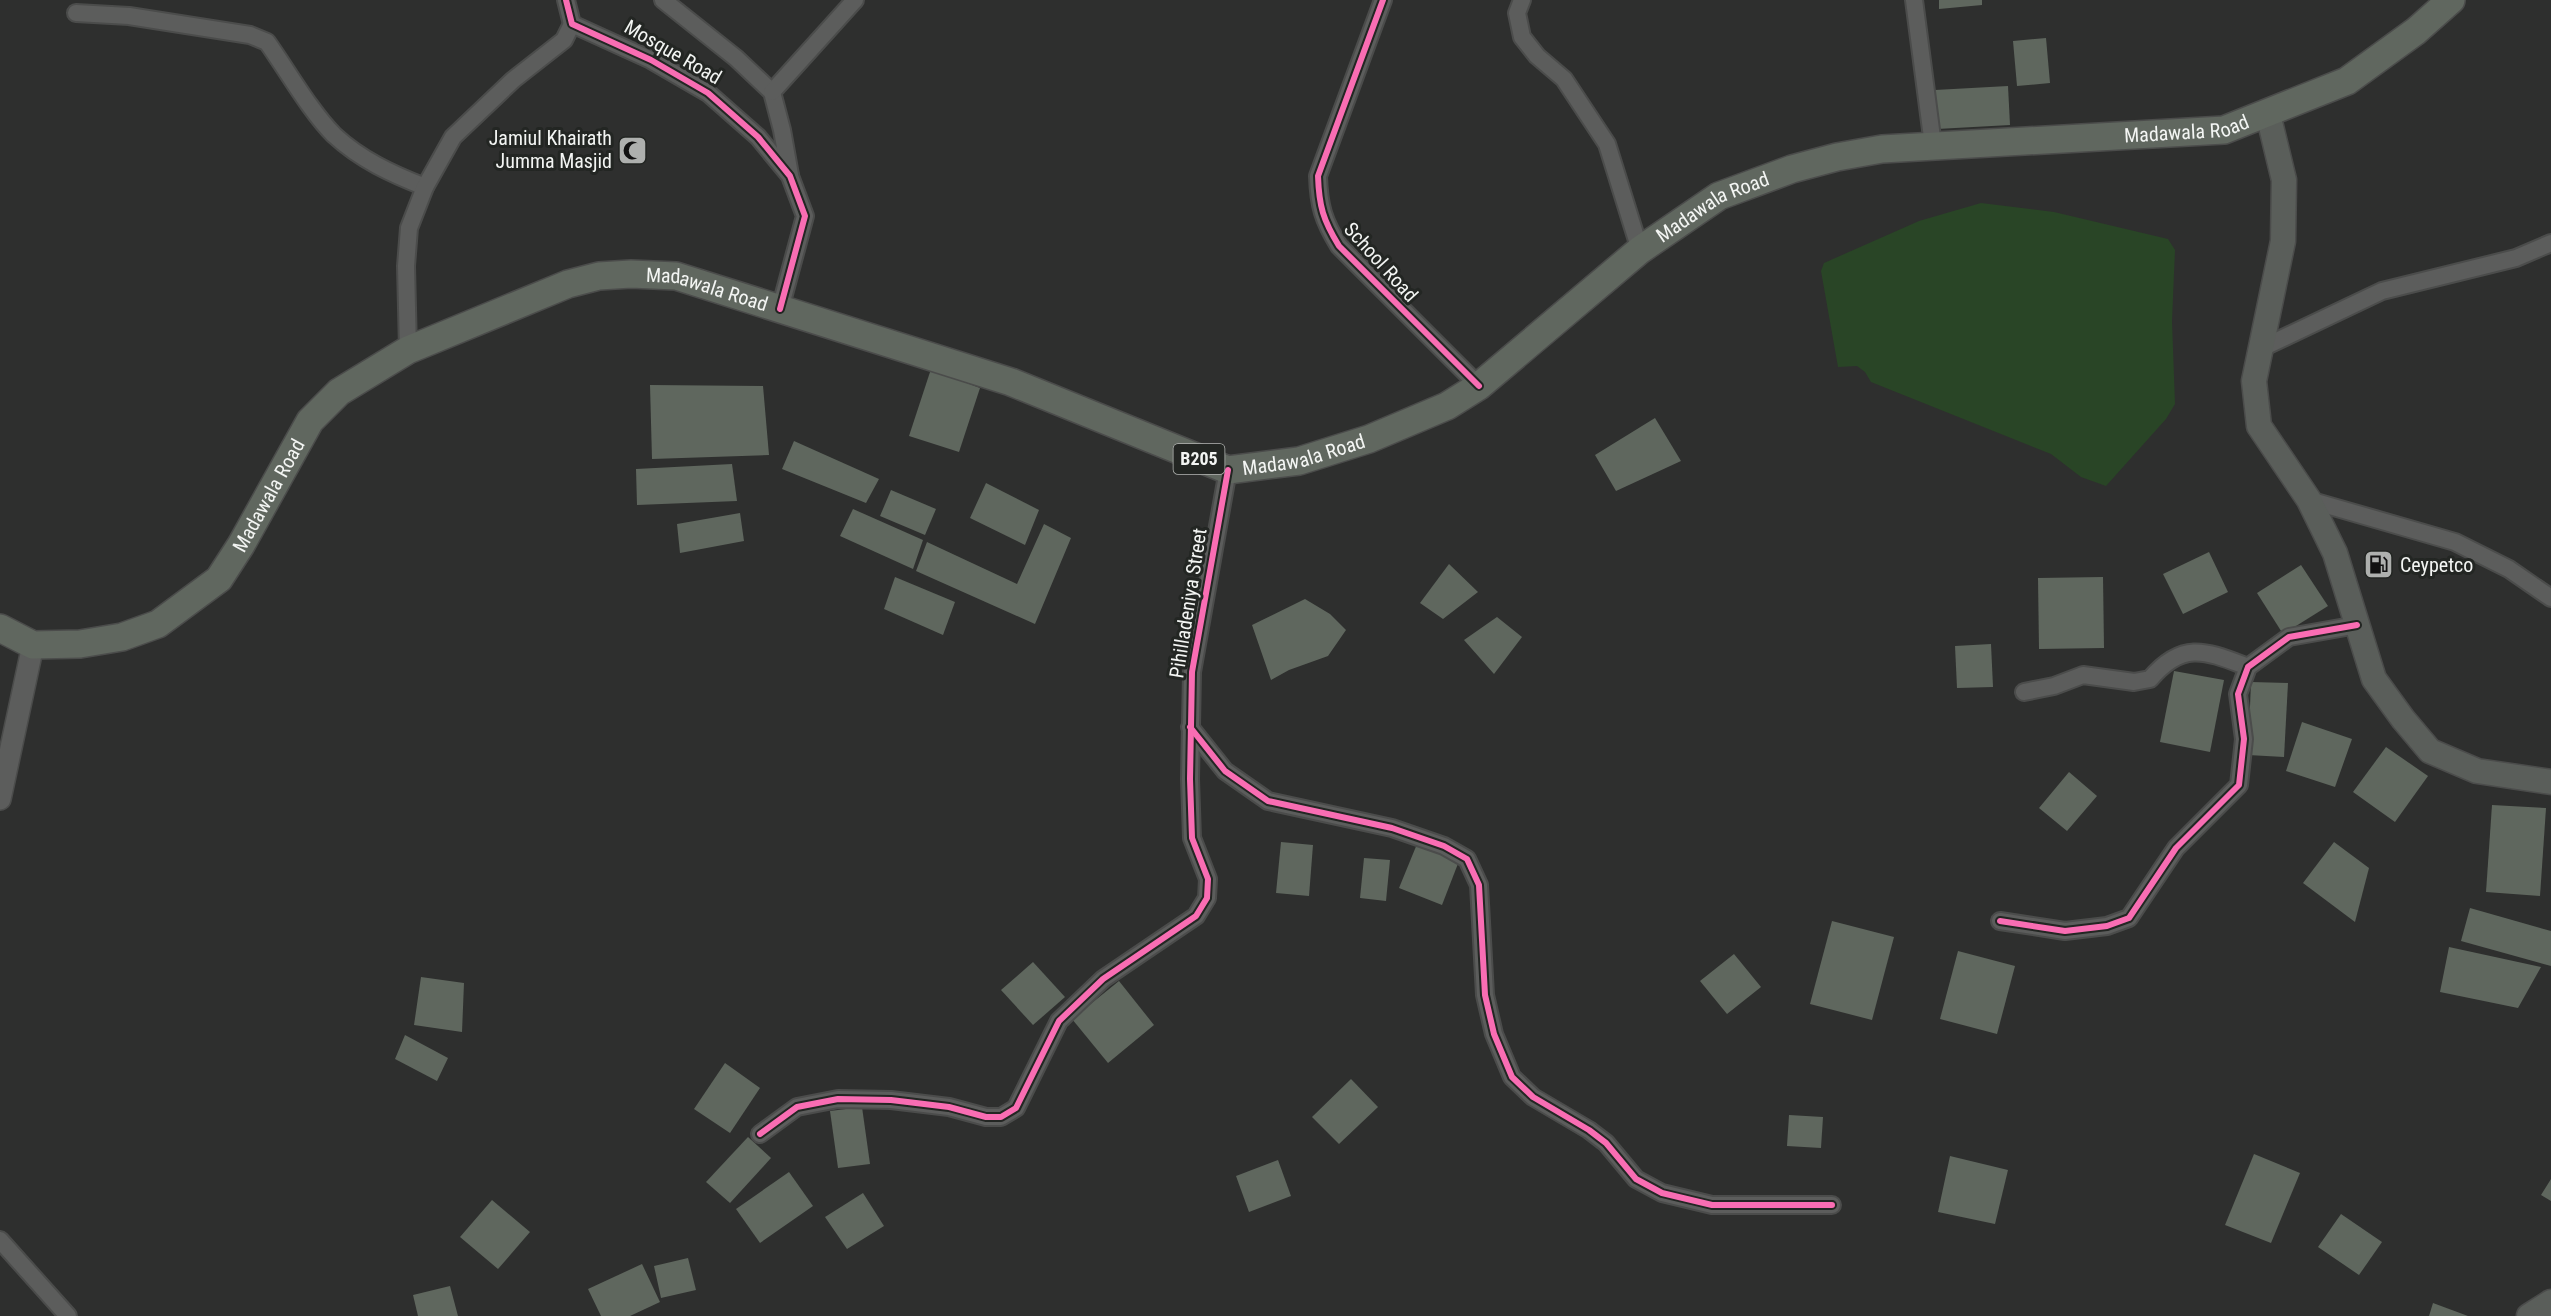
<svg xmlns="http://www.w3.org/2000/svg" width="2551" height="1316" font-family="'Roboto Condensed',sans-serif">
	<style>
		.green { fill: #294526 }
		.building { fill: #5f675e }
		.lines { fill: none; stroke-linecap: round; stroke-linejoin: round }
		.minor-casing { stroke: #4b4c4b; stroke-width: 20 }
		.tertiary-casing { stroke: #4b4c4b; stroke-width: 24 }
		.secondary-casing { stroke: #4b4c4b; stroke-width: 27 }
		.primary-casing { stroke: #4b4c4b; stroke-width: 30 }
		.minor { stroke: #5c5d5c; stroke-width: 16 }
		.tertiary { stroke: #5c5d5c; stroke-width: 21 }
		.secondary { stroke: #5a5e5a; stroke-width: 24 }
		.primary { stroke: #60675f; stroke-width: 27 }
		.cycleway-casing { stroke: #232623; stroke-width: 10 }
		.cycleway { stroke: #f96db3; stroke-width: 6 }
		.labels { text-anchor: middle; stroke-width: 6; stroke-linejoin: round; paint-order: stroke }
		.shield { fill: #232623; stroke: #b5b7b5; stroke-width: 1.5 }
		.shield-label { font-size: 18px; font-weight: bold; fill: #f3f5f3 }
		.street-label { font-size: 20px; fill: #f3f5f3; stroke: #232623 }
		.poi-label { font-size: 20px; fill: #f3f5f3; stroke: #232623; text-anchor: end }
	</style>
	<rect width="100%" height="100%" fill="#2e2f2e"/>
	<path class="green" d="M 1981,203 L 2054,212 L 2168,239 L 2175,250 L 2172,321 L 2175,404 L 2166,419 L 2106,486 L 2081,477 L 2051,454 L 1871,382 L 1865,372 L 1857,366 L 1838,367 L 1821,271 L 1824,263 L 1919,221 Z"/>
	<g class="building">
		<path d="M 1939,0 L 1982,0 L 1982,5 L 1939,9 Z"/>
		<path d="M 2046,38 L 2050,83 L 2017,86 L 2013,41 Z"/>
		<path d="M 2008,86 L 2010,125 L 1937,129 L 1935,90 Z"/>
		<path d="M 931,369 L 980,388 L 959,452 L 909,436 Z"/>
		<path d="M 650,385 L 763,386 L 769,455 L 652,459 Z"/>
		<path d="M 1655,418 L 1681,461 L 1616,491 L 1595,455 Z"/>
		<path d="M 794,441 L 879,479 L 866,503 L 782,469 Z"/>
		<path d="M 732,464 L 737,501 L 637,505 L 636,469 Z"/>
		<path d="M 986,483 L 1039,510 L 1025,545 L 970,518 Z"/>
		<path d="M 891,490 L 936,509 L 925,535 L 880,516 Z"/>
		<path d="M 853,509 L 923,540 L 913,569 L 840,536 Z"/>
		<path d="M 740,513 L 744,541 L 680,553 L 677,524 Z"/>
		<path d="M 1044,524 L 1071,538 L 1035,624 L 916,571 L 927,542 L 1017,584 Z"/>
		<path d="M 2209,552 L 2228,592 L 2183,614 L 2163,574 Z"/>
		<path d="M 1449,564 L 1478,592 L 1443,619 L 1420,603 Z"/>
		<path d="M 2301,565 L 2328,606 L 2283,634 L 2257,593 Z"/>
		<path d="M 895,577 L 955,602 L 943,635 L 884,609 Z"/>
		<path d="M 2103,577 L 2104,648 L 2039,649 L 2038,578 Z"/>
		<path d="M 1305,599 L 1330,614 L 1346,630 L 1328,656 L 1289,670 L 1271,680 L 1252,625 Z"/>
		<path d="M 1497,617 L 1522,637 L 1494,674 L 1464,640 Z"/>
		<path d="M 1991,644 L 1993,687 L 1957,688 L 1955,646 Z"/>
		<path d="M 2174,671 L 2224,680 L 2210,752 L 2160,742 Z"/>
		<path d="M 2251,682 L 2288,683 L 2284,757 L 2248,755 Z"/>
		<path d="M 2302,722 L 2352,739 L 2335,787 L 2286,771 Z"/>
		<path d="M 2386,747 L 2428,776 L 2395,822 L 2353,792 Z"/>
		<path d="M 2069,772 L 2097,796 L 2067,831 L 2039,808 Z"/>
		<path d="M 2492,805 L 2546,808 L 2540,896 L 2486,892 Z"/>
		<path d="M 1281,842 L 1313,845 L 1309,896 L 1276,893 Z"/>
		<path d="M 2334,842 L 2369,868 L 2355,922 L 2303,883 Z"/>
		<path d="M 1417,844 L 1459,861 L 1442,905 L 1399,888 Z"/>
		<path d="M 1364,858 L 1390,860 L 1386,901 L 1360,898 Z"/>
		<path d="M 2470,908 L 2551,931 L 2551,966 L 2461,941 Z"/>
		<path d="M 1832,921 L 1894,937 L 1872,1020 L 1810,1004 Z"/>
		<path d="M 2449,947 L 2541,967 L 2518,1008 L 2440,992 Z"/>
		<path d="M 1958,951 L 2015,966 L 1997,1034 L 1940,1019 Z"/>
		<path d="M 1734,954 L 1761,987 L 1727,1014 L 1700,981 Z"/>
		<path d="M 1033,962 L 1065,997 L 1033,1025 L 1001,990 Z"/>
		<path d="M 421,977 L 464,983 L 462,1032 L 414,1025 Z"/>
		<path d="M 1119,981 L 1154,1025 L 1108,1063 L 1072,1019 Z"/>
		<path d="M 405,1035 L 448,1058 L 437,1081 L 395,1059 Z"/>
		<path d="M 725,1063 L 760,1088 L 730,1133 L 694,1109 Z"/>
		<path d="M 1351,1079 L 1378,1107 L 1339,1144 L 1312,1117 Z"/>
		<path d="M 862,1107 L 870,1164 L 838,1168 L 830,1111 Z"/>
		<path d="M 1789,1115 L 1823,1117 L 1821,1148 L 1787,1146 Z"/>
		<path d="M 748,1137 L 771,1158 L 730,1203 L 706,1182 Z"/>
		<path d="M 2254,1154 L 2300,1173 L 2271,1243 L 2225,1225 Z"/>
		<path d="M 1950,1156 L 2008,1170 L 1995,1224 L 1938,1212 Z"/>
		<path d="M 1278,1160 L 1291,1196 L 1249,1212 L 1236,1176 Z"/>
		<path d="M 789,1172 L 813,1206 L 760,1243 L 736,1209 Z"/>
		<path d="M 2551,1179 L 2551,1201 L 2541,1195 Z"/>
		<path d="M 863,1193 L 884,1226 L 847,1249 L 825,1217 Z"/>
		<path d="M 492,1200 L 530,1232 L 498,1269 L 460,1237 Z"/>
		<path d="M 2341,1214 L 2382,1242 L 2359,1275 L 2318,1247 Z"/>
		<path d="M 688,1258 L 696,1290 L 661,1298 L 654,1266 Z"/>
		<path d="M 642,1264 L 660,1302 L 630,1316 L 601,1316 L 588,1289 Z"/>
		<path d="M 450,1286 L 458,1316 L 418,1316 L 413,1295 Z"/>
		<path d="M 2433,1303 L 2468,1316 L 2429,1316 Z"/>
	</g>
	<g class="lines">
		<defs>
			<g id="minor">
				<path d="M 566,0 L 572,24 L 651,60 L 708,93 L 758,137 L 790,176 L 805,216 L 780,309"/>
				<path d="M 663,0 L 736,58 L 772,92 L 782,130 L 790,175"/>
				<path d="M 1383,0 L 1318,176 C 1319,206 1323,220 1339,246 L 1479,386"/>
				<path d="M 1522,0 L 1517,13 L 1522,37 L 1537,56 L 1564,79 L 1607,144 L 1640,250"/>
				<path d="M 1914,0 L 1933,145"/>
				<path d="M 76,13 L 129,16 L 250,35 L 267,42 C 287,70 310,111 334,135 C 361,160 392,174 425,187"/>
				<path d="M 772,92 L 855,0"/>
				<path d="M 2262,348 L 2382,291 L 2516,258 L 2551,243"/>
				<path d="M 408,350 L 406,266 L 409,228 L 425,187 L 453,137 L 513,80 L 564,40 L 572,24"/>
				<path d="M 2309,500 L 2455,542 L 2509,569 L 2551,598"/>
				<path d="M 2024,692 L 2054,686 L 2083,675 L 2134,682 L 2150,679 C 2183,640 2206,651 2248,667"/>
				<path d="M 1190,727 L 1225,771 L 1268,801 L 1392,828 L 1444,846 L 1467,859 L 1479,885 L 1485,995 L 1494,1034 L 1512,1077 L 1533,1097 L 1589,1130 L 1606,1143 L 1636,1179 L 1662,1193 L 1712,1205 L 1832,1205"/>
				<path d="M 2000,921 L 2065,931 L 2107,926 L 2129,918 L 2176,848 L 2239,785 L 2244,739 L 2238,694 L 2248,667 L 2289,637 L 2357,625"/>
				<path d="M 760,1134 L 797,1107 L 838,1099 L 891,1100 L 949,1107 L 986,1117 L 1001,1117 L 1016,1108 L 1059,1021 L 1103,979 L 1196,916 L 1207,898 L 1208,879 L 1192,838 L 1190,779 L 1192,672 L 1228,470"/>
				<path d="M 0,1240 L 68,1316"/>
			</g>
			<path id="tertiary" d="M 0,799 L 33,645"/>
			<g id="secondary">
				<path d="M 2268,114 L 2284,180 L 2283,241 L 2254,381 L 2259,426 L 2309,500 L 2335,553 L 2374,679 L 2403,719 L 2430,751 L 2477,771 L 2551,782"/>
				<path d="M 2529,1316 L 2551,1302"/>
			</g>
			<g id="primary">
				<path id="s1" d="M 0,628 L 33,645 L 80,644 L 122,637 L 158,624 L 219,579 L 241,545 L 310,421 L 339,392 L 408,350 L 568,284 L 599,276 L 631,274 L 676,276 L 1011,382 L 1228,470 L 1299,461 L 1369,439 L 1447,406 L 1479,386 L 1640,250 L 1719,196 L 1792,169 L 1837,157 L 1882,149 L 2224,130 L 2347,81 L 2416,31 L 2451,0"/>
			</g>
		</defs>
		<use href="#minor" class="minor-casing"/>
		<use href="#tertiary" class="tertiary-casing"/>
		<use href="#secondary" class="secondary-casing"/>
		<use href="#primary" class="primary-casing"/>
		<use href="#minor" class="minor"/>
		<use href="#tertiary" class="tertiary"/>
		<use href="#secondary" class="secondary"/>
		<use href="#primary" class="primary"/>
		<defs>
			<g id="cycleway">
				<path d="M 566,0 L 572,24 L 651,60 L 708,93 L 758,137 L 790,176 L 805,216 L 780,309"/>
				<path d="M 1383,0 L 1318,176 C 1319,206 1323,220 1339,246 L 1479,386"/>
				<path d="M 1190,727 L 1225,771 L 1268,801 L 1392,828 L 1444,846 L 1467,859 L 1479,885 L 1485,995 L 1494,1034 L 1512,1077 L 1533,1097 L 1589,1130 L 1606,1143 L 1636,1179 L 1662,1193 L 1712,1205 L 1832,1205"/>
				<path d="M 2000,921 L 2065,931 L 2107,926 L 2129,918 L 2176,848 L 2239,785 L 2244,739 L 2238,694 L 2248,667 L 2289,637 L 2357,625"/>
				<path d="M 760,1134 L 797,1107 L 838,1099 L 891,1100 L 949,1107 L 986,1117 L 1001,1117 L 1016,1108 L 1059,1021 L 1103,979 L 1196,916 L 1207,898 L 1208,879 L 1192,838 L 1190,779 L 1192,672 L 1228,470"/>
			</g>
		</defs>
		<use href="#cycleway" class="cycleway-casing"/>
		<use href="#cycleway" class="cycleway"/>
	</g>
	<defs>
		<symbol id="mosque-square" viewBox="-11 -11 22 22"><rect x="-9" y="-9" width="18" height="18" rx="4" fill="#aeb0ae" stroke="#232623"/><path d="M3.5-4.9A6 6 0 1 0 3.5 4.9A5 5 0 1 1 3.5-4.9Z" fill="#111"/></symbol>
		<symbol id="fuel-square" viewBox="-11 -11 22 22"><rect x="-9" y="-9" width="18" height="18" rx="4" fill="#aeb0ae" stroke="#232623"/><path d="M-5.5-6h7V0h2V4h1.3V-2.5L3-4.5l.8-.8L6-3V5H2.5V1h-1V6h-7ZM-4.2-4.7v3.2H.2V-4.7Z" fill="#111"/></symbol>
	</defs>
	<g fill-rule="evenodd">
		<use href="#mosque-square" x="616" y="134" width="33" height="33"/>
		<use href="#fuel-square" x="2362" y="548" width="33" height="33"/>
	</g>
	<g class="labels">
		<rect class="shield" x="1173.5" y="444" width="51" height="30" rx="4.5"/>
		<g class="shield-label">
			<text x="1199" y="465">B205</text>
		</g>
		<g class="street-label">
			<text transform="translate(673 52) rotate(30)" y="7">Mosque Road</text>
			<text dy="7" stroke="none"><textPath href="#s1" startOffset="2462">Madawala Road</textPath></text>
			<text dy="7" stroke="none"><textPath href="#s1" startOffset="1976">Madawala Road</textPath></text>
			<text transform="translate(1381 262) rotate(48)" y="7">School Road</text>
			<text dy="7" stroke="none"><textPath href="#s1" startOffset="860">Madawala Road</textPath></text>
			<text dy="7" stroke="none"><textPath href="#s1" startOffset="1490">Madawala Road</textPath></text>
			<text dy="7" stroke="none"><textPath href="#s1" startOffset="338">Madawala Road</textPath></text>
			<text transform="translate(1188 603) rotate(-81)" y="7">Pihilladeniya Street</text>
		</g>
		<g class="poi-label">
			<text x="612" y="145">Jamiul Khairath<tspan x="612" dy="23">Jumma Masjid</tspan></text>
			<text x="2400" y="572" text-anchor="start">Ceypetco</text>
		</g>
	</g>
</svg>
